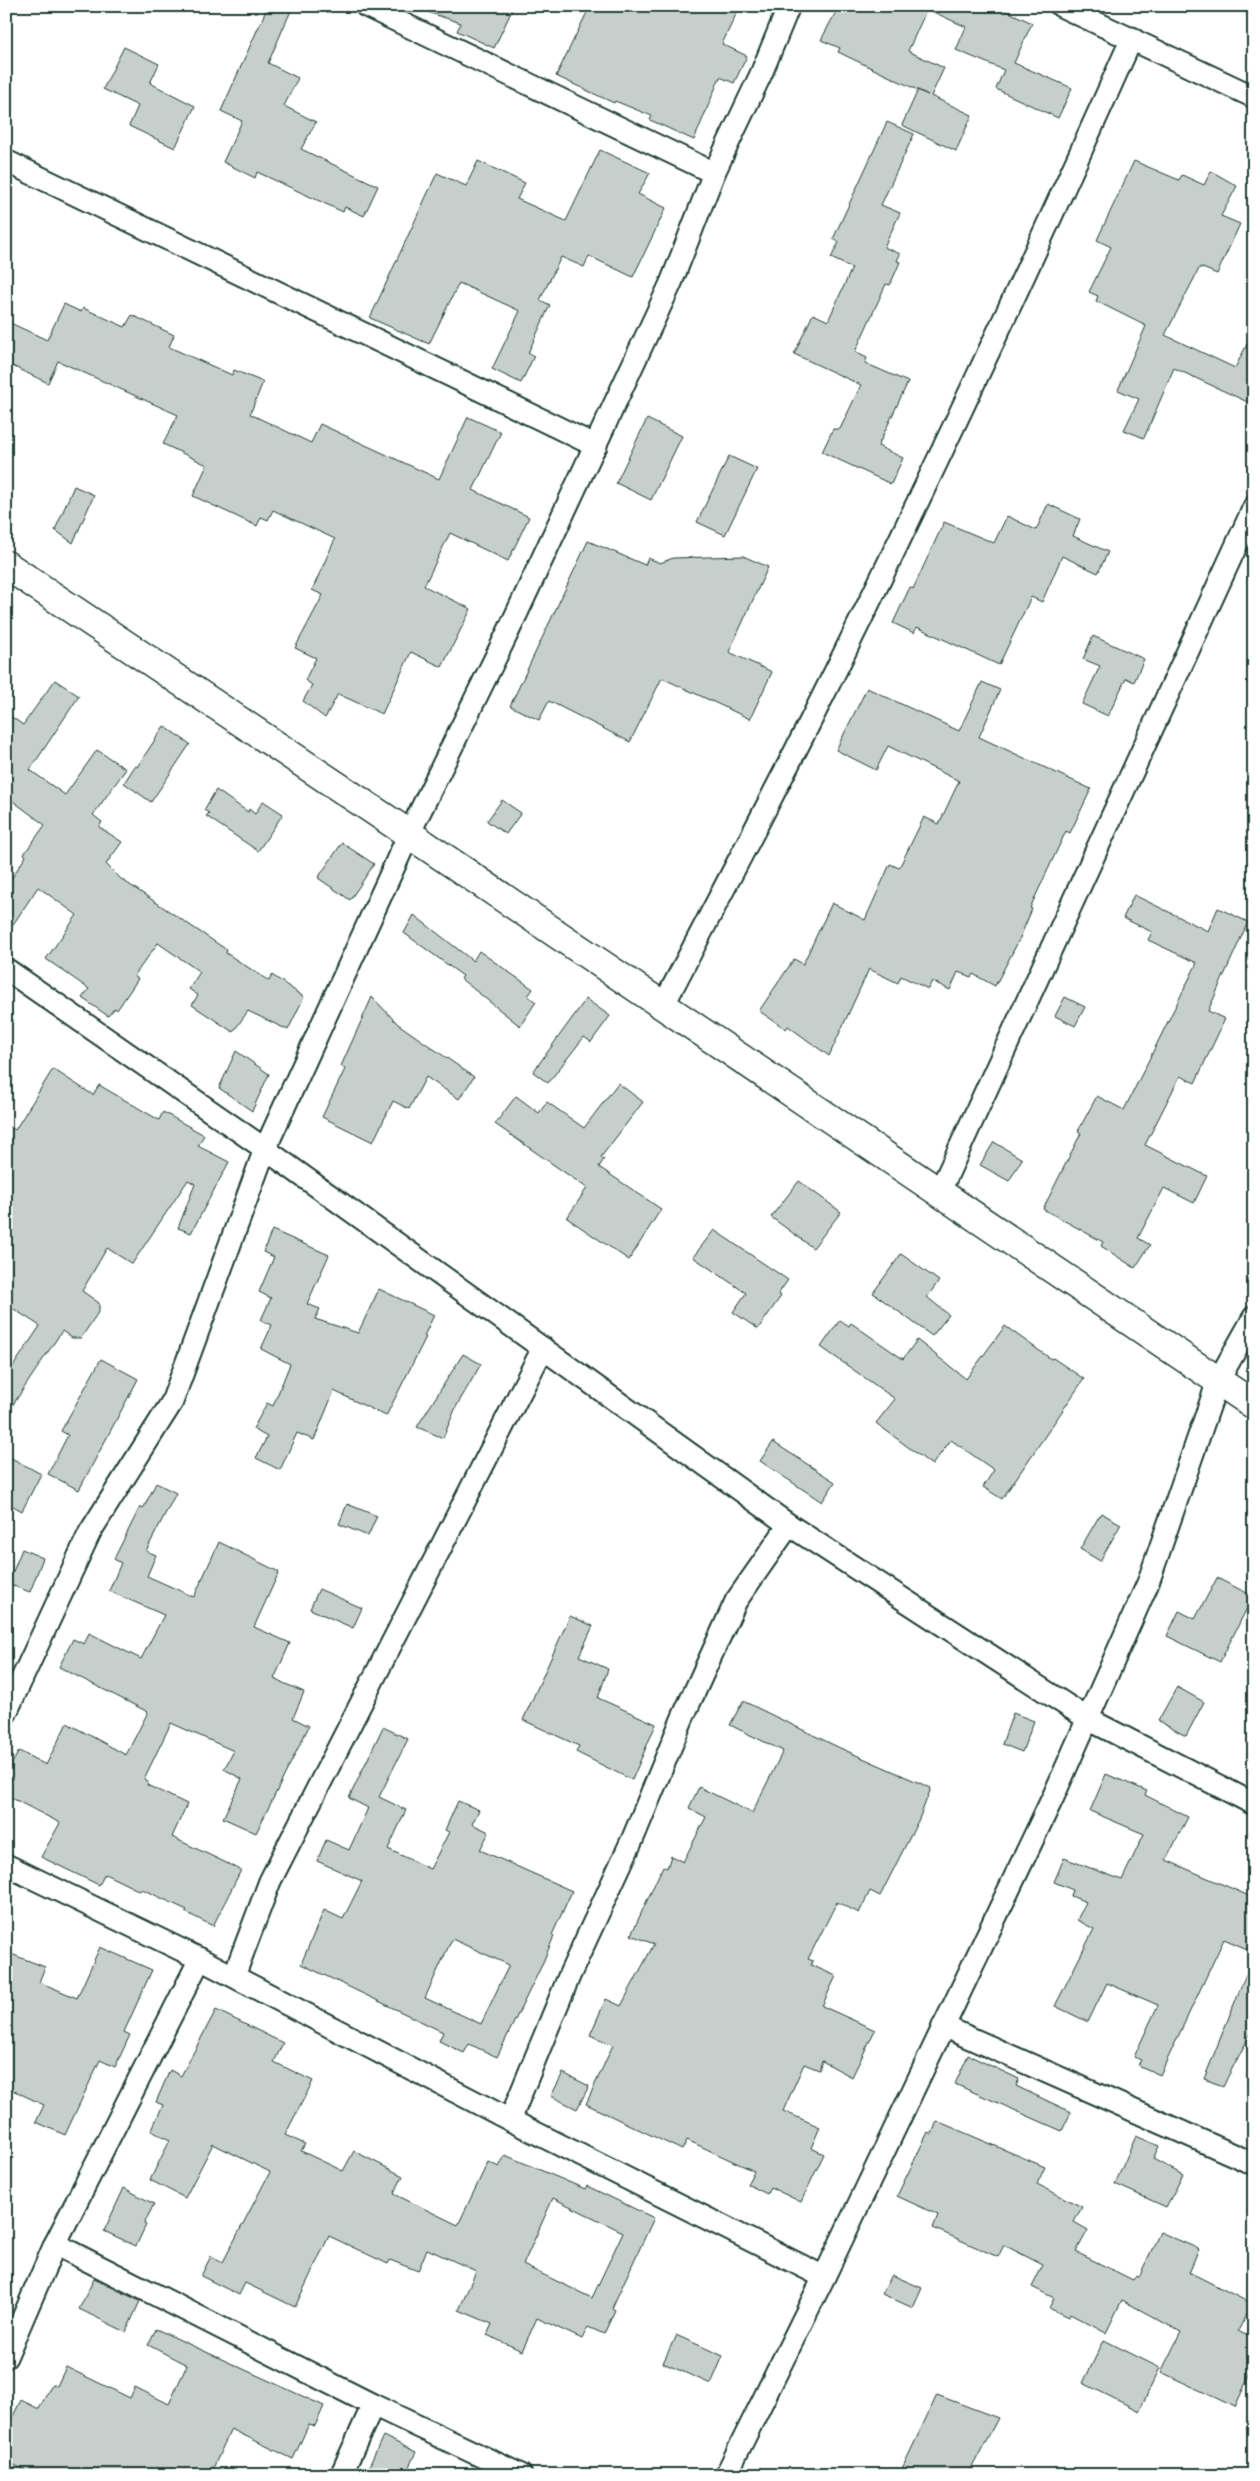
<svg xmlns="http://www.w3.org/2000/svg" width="1260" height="2481" font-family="Itim,sans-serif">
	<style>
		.building { fill: #c7cfcc; stroke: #1f3d34; fill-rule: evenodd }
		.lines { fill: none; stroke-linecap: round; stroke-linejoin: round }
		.minor-casing { stroke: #1f3d34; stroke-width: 25 }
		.tertiary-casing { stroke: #1f3d34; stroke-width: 31 }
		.minor { stroke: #fff; stroke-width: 21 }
		.tertiary { stroke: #fff; stroke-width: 28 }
	</style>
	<rect width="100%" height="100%" fill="#fff"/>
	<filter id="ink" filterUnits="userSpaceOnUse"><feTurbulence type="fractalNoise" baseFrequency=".02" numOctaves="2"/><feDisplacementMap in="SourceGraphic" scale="10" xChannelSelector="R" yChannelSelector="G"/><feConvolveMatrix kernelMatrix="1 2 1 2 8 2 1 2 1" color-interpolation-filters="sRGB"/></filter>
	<g filter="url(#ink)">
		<g class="building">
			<path d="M 268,6 L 293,6 L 268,63 L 298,78 L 284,106 L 316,122 L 301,149 L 378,186 L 364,216 L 345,207 L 343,212 L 257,172 L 255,178 L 223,162 L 242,121 L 221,111 Z"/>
			<path d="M 425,6 L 514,6 L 494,48 L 457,31 L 461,23 L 424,11 Z"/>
			<path d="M 590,6 L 740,6 L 722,44 L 747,56 L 734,83 L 720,77 L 694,140 L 650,120 L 652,116 L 615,101 L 614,103 L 556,76 Z"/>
			<path d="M 839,6 L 996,6 L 1032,23 L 1014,63 L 1072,88 L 1058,118 L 996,89 L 1004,70 L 956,50 L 966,27 L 927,9 L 908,51 L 944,68 L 931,96 L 972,115 L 956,151 L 902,125 L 918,90 L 928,95 L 838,52 L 840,48 L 821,40 Z"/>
			<path d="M 124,47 L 159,64 L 150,83 L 195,106 L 175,148 L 129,126 L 138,106 L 103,89 Z"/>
			<path d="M 887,122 L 914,134 L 881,205 L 900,213 L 884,247 L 900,254 L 897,261 L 900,262 L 890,285 L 886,284 L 855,352 L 867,358 L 865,363 L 908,382 L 878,446 L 903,458 L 891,484 L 822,452 L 833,429 L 840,429 L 861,385 L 794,354 L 813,314 L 828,321 L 852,268 L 831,258 L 839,242 L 833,239 Z"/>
			<path d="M 600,150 L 650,173 L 638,194 L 666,208 L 633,277 L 589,256 L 584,267 L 561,257 L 540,300 L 550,305 L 528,353 L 534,356 L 521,383 L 492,369 L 520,311 L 459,283 L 429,344 L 370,318 L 437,173 L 466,186 L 478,161 L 525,183 L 517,199 L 566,221 Z"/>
			<path d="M 1134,161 L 1179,180 L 1182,175 L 1204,185 L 1211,171 L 1237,186 L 1221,216 L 1240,224 L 1217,274 L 1200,267 L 1165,335 L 1235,368 L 1254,330 L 1254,405 L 1174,368 L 1144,438 L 1124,430 L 1139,399 L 1118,390 L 1146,326 L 1096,301 L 1098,296 L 1089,292 L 1111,247 L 1097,240 Z"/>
			<path d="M 64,304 L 81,312 L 83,308 L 125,327 L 132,315 L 174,335 L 169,347 L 232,375 L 234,370 L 263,382 L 250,414 L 311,443 L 320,424 L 439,479 L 468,417 L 501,432 L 473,490 L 529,517 L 508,561 L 450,533 L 424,586 L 471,609 L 442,667 L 411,652 L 382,714 L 338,694 L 325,718 L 303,701 L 312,685 L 305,680 L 316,658 L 295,648 L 323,595 L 312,590 L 335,539 L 273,510 L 268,520 L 261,517 L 257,526 L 193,496 L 207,465 L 163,444 L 178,415 L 58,361 L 48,383 L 6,363 L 6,321 L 47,340 Z"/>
			<path d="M 647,419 L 682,436 L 651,500 L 616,483 Z"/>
			<path d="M 729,456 L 757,469 L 725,535 L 697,522 Z"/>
			<path d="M 74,486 L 94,495 L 73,543 L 55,530 Z"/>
			<path d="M 1048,504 L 1080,519 L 1073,536 L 1108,552 L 1098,573 L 1062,556 L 1042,602 L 1031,597 L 999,665 L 917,627 L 914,633 L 893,623 L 910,587 L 913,589 L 944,522 L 994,543 L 1007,516 L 1036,530 Z"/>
			<path d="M 588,541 L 645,565 L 648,558 L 660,563 L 673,558 L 743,556 L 768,567 L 729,652 L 772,672 L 750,719 L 662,678 L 630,742 L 549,701 L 539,720 L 510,706 Z"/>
			<path d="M 1093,636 L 1144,659 L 1134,682 L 1126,678 L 1108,716 L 1082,704 L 1100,666 L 1083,659 Z"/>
			<path d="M 55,680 L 79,696 L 30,770 L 65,795 L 97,750 L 126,769 L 93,815 L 102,822 L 99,827 L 122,842 L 106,864 L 121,879 L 227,950 L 226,953 L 269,981 L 272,975 L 304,997 L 288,1030 L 248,1011 L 233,1032 L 192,1005 L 198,995 L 189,989 L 200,972 L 158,943 L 134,976 L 138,979 L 117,1010 L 115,1008 L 108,1016 L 82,998 L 89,989 L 46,959 L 77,915 L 38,887 L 6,935 L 6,887 L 26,856 L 24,854 L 45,825 L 10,799 L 6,805 L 6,713 L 23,725 Z"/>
			<path d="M 982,682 L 1000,690 L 979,737 L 1091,789 L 1070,833 L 1066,831 L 1030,908 L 1032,909 L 1019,940 L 995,986 L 973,974 L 971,977 L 958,972 L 950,990 L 932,981 L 928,989 L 901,976 L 898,983 L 869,969 L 829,1056 L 788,1026 L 786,1029 L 759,1011 L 794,959 L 803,964 L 832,903 L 865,920 L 890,864 L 899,868 L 924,817 L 939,824 L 959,781 L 888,746 L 876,770 L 836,750 L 867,688 L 959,731 Z"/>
			<path d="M 164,726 L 190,744 L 151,802 L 124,783 L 135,766 L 137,767 Z"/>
			<path d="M 216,790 L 248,812 L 249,809 L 255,814 L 263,801 L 283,814 L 258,851 L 206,816 L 209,813 L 204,810 Z"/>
			<path d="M 502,800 L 521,813 L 506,834 L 487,821 Z"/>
			<path d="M 342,843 L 374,864 L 350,900 L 318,878 Z"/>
			<path d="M 1134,895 L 1208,931 L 1218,908 L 1248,922 L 1208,1011 L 1225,1019 L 1195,1083 L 1180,1076 L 1145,1145 L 1207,1176 L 1194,1203 L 1164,1188 L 1138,1238 L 1150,1245 L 1135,1268 L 1101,1246 L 1103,1242 L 1043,1209 L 1081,1133 L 1078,1131 L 1097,1096 L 1124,1110 L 1197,963 L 1148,940 L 1152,932 L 1123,918 Z"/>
			<path d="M 414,915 L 473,961 L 479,951 L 533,989 L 528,996 L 536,1002 L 520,1026 L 461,979 L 463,976 L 404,933 Z"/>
			<path d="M 372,997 L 398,1024 L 474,1077 L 459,1099 L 426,1077 L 409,1109 L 393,1101 L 373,1142 L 322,1117 L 345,1069 L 341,1066 Z"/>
			<path d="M 1065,997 L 1085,1007 L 1075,1026 L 1055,1016 Z"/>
			<path d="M 586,999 L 610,1016 L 591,1042 L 584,1037 L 548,1083 L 533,1072 Z"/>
			<path d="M 236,1051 L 269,1074 L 252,1111 L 219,1088 Z"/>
			<path d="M 53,1069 L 93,1095 L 99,1085 L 159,1120 L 163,1112 L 204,1135 L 198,1146 L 229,1162 L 191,1233 L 178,1228 L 195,1184 L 188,1180 L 132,1264 L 107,1248 L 82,1291 L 99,1303 L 99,1311 L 81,1338 L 72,1338 L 62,1331 L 6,1415 L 6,1377 L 40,1326 L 6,1304 L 6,1125 L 15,1130 Z"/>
			<path d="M 618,1083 L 643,1102 L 601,1157 L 604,1159 L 599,1167 L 661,1209 L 629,1260 L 567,1218 L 587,1188 L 495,1124 L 516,1096 L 539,1113 L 547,1102 L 584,1128 Z"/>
			<path d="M 994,1142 L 1022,1159 L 1009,1181 L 980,1165 Z"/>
			<path d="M 799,1181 L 841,1212 L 813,1248 L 771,1217 Z"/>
			<path d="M 272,1230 L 329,1255 L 307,1304 L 320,1309 L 315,1319 L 358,1333 L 379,1289 L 434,1315 L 424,1336 L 426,1337 L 386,1416 L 334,1391 L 314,1440 L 297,1433 L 280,1470 L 256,1458 L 267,1437 L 253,1429 L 267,1403 L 273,1406 L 290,1364 L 261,1349 L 272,1325 L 261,1320 L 271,1298 L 259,1292 L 274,1257 L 263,1252 Z"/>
			<path d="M 714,1230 L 788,1280 L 778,1294 L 781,1296 L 758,1329 L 733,1312 L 746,1293 L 693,1257 Z"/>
			<path d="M 901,1254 L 939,1281 L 927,1297 L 949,1315 L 932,1336 L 873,1293 Z"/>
			<path d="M 840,1320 L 849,1326 L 851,1323 L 903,1359 L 917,1340 L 966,1379 L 1005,1326 L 1051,1359 L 1053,1358 L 1084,1379 L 1002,1499 L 983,1487 L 994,1470 L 951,1440 L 932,1465 L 876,1423 L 895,1399 L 821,1347 Z"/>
			<path d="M 463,1354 L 481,1364 L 456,1407 L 443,1438 L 417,1427 Z"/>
			<path d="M 101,1359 L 138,1379 L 79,1490 L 48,1474 L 68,1435 L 61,1431 Z"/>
			<path d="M 773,1442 L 835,1482 L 822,1502 L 760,1461 Z"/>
			<path d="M 6,1455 L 41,1474 L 22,1511 L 6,1502 Z"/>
			<path d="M 156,1483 L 176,1493 L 146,1551 L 156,1555 L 147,1576 L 194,1597 L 219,1542 L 279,1572 L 254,1627 L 290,1643 L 274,1679 L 304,1692 L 293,1718 L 309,1726 L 256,1833 L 223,1818 L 242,1779 L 224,1769 L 234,1751 L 171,1723 L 144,1779 L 148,1781 L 147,1785 L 187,1804 L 172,1837 L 241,1870 L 213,1926 L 185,1912 L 187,1910 L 142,1889 L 140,1891 L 105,1874 L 99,1885 L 41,1857 L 60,1823 L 6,1795 L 6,1774 L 19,1751 L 46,1765 L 67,1723 L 126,1755 L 148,1712 L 59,1667 L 73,1639 L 84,1644 L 89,1633 L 141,1659 L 164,1615 L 109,1591 L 121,1563 L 114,1559 L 140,1507 L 143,1509 Z"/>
			<path d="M 347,1504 L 377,1516 L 368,1536 L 339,1524 Z"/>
			<path d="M 1101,1513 L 1121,1524 L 1100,1561 L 1080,1549 Z"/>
			<path d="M 22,1549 L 43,1558 L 30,1592 L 8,1584 Z"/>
			<path d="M 1217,1578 L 1253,1596 L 1220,1662 L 1167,1636 L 1179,1611 L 1195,1619 Z"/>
			<path d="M 319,1589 L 362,1608 L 353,1628 L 310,1609 Z"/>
			<path d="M 570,1616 L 593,1626 L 579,1656 L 608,1669 L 598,1698 L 656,1724 L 632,1780 L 576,1752 L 579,1746 L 523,1720 Z"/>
			<path d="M 1177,1687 L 1204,1702 L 1186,1736 L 1158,1721 Z"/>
			<path d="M 743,1701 L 840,1748 L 931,1788 L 919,1819 L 880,1896 L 870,1891 L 859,1913 L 837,1902 L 808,1959 L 813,1961 L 811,1965 L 836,1976 L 822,2006 L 875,2030 L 852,2077 L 822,2061 L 819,2070 L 804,2064 L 783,2111 L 820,2127 L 811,2148 L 824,2154 L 801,2202 L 770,2187 L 767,2194 L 747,2184 L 754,2171 L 687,2140 L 682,2150 L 586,2104 L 613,2045 L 590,2035 L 606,1999 L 621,2006 L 654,1944 L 631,1935 L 663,1866 L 667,1868 L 671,1856 L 683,1862 L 706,1817 L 689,1808 L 699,1787 L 752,1813 L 783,1751 L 730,1725 Z"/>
			<path d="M 1013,1713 L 1034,1721 L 1022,1752 L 1002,1744 Z"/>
			<path d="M 383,1727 L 408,1739 L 379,1797 L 406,1810 L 388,1849 L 430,1869 L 449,1832 L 445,1830 L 458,1801 L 479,1810 L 472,1824 L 489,1832 L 480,1850 L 572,1891 L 552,1935 L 554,1936 L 541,1967 L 497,2057 L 469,2044 L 464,2053 L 439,2041 L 443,2032 L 301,1964 L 324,1910 L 343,1919 L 362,1881 L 317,1861 L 326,1840 L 349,1850 L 368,1808 L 349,1798 ZM 452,1939 L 509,1965 L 481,2024 L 425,1998 Z"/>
			<path d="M 1106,1774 L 1147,1791 L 1145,1795 L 1188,1817 L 1166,1860 L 1254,1898 L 1254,1952 L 1224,1939 L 1160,2075 L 1138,2065 L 1141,2060 L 1134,2057 L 1158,2005 L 1107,1983 L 1088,2022 L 1055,2006 L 1094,1929 L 1077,1920 L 1086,1902 L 1071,1896 L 1073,1890 L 1054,1882 L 1064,1858 L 1122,1880 L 1144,1834 L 1090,1811 Z"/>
			<path d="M 100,1947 L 152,1970 L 124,2032 L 130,2035 L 115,2067 L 100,2060 L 65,2135 L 36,2122 L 44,2105 L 6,2087 L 6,1952 L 45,1967 L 39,1982 L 77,1998 Z"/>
			<path d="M 1253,1957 L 1254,2027 L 1223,2086 L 1204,2079 Z"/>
			<path d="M 216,2010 L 283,2043 L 274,2062 L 313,2081 L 285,2135 L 305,2144 L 301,2151 L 343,2171 L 354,2151 L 403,2176 L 394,2194 L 458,2225 L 488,2162 L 499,2167 L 505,2155 L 585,2189 L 587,2186 L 654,2218 L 612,2308 L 615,2310 L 604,2334 L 588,2327 L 582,2339 L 537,2318 L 522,2351 L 487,2335 L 492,2324 L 459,2310 L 476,2271 L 427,2249 L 418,2271 L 390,2260 L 388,2264 L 329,2236 L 295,2307 L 245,2283 L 239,2295 L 201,2276 L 211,2256 L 223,2262 L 270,2172 L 213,2144 L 185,2198 L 150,2180 L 170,2140 L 151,2131 L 163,2105 L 156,2102 L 170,2070 L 181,2076 ZM 553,2198 L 623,2232 L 592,2298 L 523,2265 Z"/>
			<path d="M 968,2055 L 1019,2079 L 1016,2086 L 1071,2112 L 1062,2131 L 955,2084 Z"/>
			<path d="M 563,2073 L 589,2086 L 577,2109 L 551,2096 Z"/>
			<path d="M 937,2121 L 1045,2167 L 1037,2184 L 1082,2207 L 1074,2222 L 1088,2230 L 1076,2252 L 1133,2280 L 1136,2275 L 1139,2277 L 1160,2232 L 1199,2249 L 1189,2272 L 1252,2304 L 1238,2331 L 1254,2339 L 1254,2365 L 1235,2407 L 1161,2372 L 1181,2332 L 1122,2300 L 1106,2333 L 1070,2314 L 1068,2317 L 1049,2308 L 1054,2298 L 1032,2287 L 1043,2265 L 1004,2245 L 998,2257 L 933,2228 L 938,2215 L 897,2196 L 928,2132 L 932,2134 Z"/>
			<path d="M 1136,2136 L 1159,2146 L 1153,2159 L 1183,2175 L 1166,2207 L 1115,2184 Z"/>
			<path d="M 124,2188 L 154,2204 L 144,2224 L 146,2225 L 136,2246 L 104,2231 Z"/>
			<path d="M 892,2275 L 922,2288 L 913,2308 L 882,2294 Z"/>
			<path d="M 94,2279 L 140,2301 L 126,2332 L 79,2309 Z"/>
			<path d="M 156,2329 L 324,2406 L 315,2426 L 309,2424 L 293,2459 L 231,2429 L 210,2475 L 35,2475 L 6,2461 L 6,2430 L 21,2400 L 39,2409 L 52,2384 L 57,2386 L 66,2367 L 130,2398 L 135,2387 L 169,2404 L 187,2365 L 148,2345 Z"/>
			<path d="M 676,2335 L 723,2356 L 711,2384 L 663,2363 Z"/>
			<path d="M 1104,2340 L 1160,2368 L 1139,2411 L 1083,2383 Z"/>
			<path d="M 937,2395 L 998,2418 L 968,2475 L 899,2475 Z"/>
			<path d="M 383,2436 L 416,2452 L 405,2475 L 365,2475 Z"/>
		</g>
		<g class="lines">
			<defs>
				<g id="minor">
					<path d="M 366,6 L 714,173"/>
					<path d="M 1061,6 L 1254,97"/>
					<path d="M 6,161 L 596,446"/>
					<path d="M 6,969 L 265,1149 L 789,1525 L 1088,1719 L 1254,1804"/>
					<path d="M 663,1006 C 712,911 762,817 810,722 C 923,497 1029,268 1132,38"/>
					<path d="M 939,1193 L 1254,507"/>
					<path d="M 6,1713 L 90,1532 L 172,1402 L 265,1149 L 409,834 L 509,630 L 671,283 L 714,173 L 761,74 L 789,6"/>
					<path d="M 6,1865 L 200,1959 L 510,2120 L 824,2277"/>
					<path d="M 234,1976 L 270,1881 L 543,1348"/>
					<path d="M 943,2026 L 1254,2164"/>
					<path d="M 510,2120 L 570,1974 L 633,1838 L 683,1717 L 736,1601 L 789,1525"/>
					<path d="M 55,2244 L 373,2405 L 521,2475"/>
					<path d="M 6,2357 L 55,2244 L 200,1959"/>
					<path d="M 341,2475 L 373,2405"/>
					<path d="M 726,2475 L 824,2277 L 1054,1795 L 1148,1583 L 1218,1381 L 1254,1317"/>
				</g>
				<path id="tertiary" d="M 6,565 L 409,834 L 1254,1405"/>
			</defs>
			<use href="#minor" class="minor-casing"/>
			<use href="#tertiary" class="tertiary-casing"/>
			<use href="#minor" class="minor"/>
			<use href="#tertiary" class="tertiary"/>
		</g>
	</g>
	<rect width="1260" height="2481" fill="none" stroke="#fff" stroke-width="25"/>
	<rect x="12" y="12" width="1235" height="2456" fill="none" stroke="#1f3d34" stroke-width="2" filter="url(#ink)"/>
</svg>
